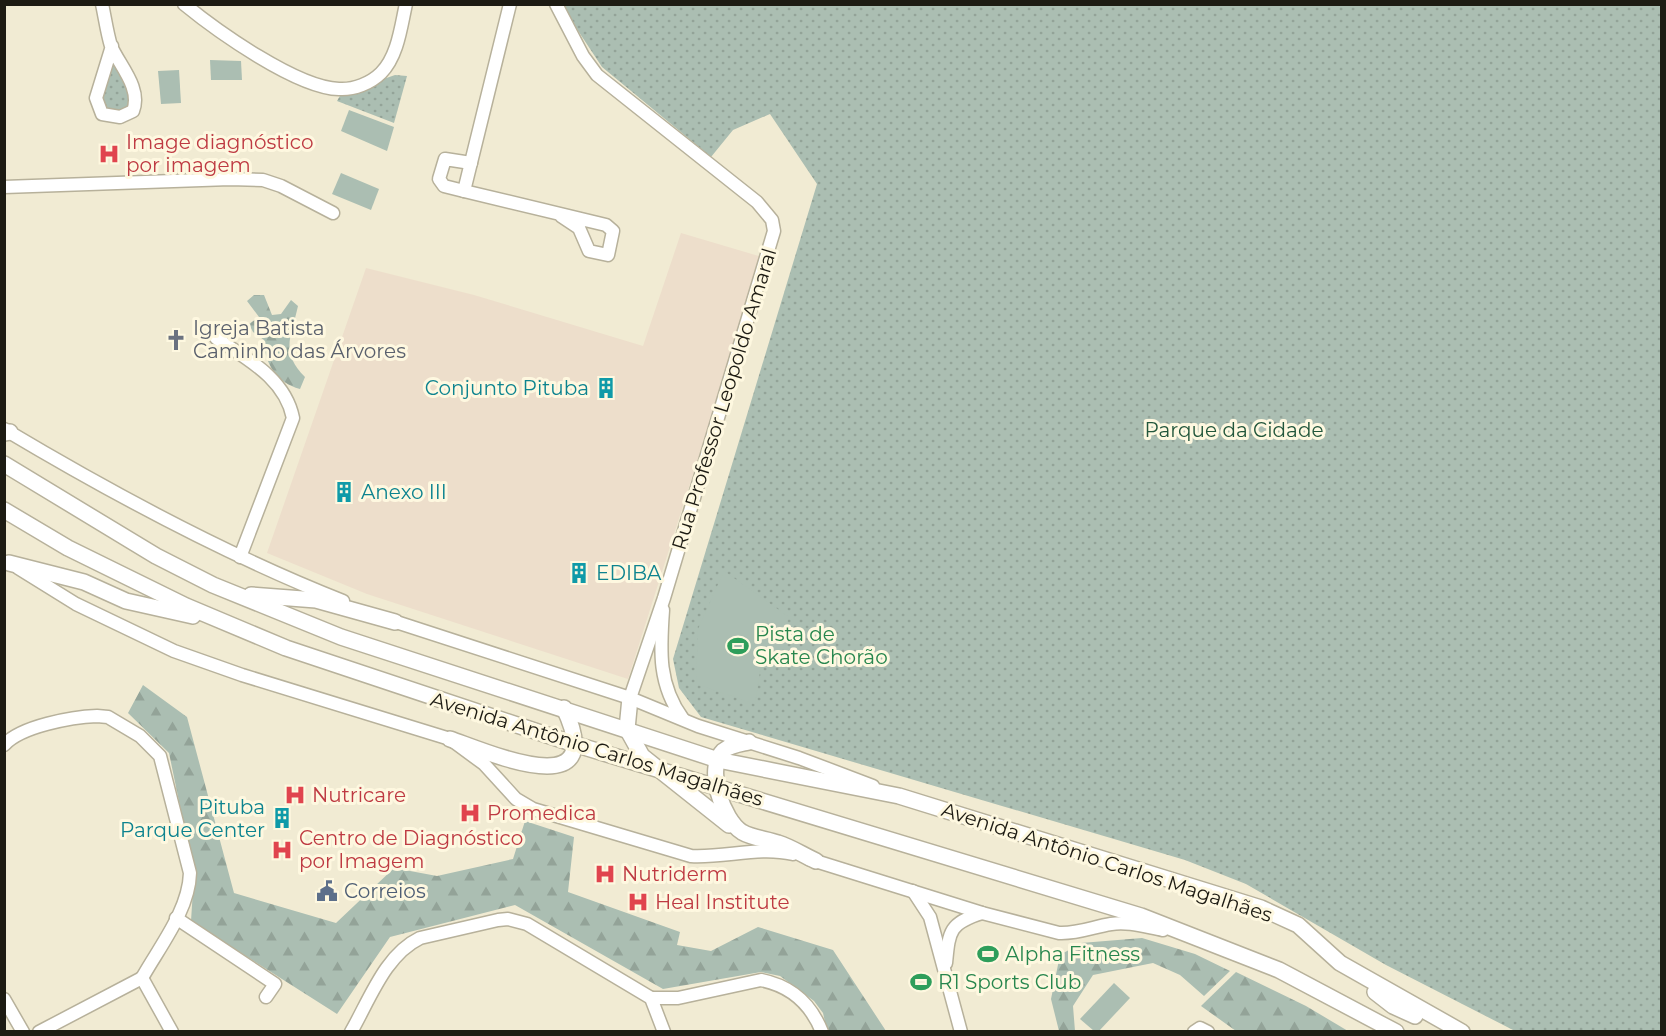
<svg xmlns="http://www.w3.org/2000/svg" width="1666" height="1036" font-family="Montserrat,sans-serif">
	<style>
		.commercial { fill: #eddecb }
		.forest { fill: url(#forest-firs) }
		.park { fill: url(#park-dots) }
		.pitch { fill: #abbeb2 }
		.lines { fill: none; stroke-linecap: round; stroke-linejoin: round }
		.minor-casing { stroke: #b7b19b; stroke-width: 15 }
		.major-casing { stroke: #b7b19b; stroke-width: 18 }
		.minor { stroke: #fff; stroke-width: 12 }
		.major { stroke: #fff; stroke-width: 15 }
		.labels { text-anchor: middle; stroke-width: 6; stroke-linejoin: round; paint-order: stroke }
		.health-label { font-size: 20px; fill: #be3a42; stroke: #fef8e0; text-anchor: start }
		.worship-label { font-size: 20px; fill: #5b616d; stroke: #fef8e0; text-anchor: start }
		.culture-label { font-size: 20px; fill: #0d838f; stroke: #fef8e0; text-anchor: end }
		.street-label { font-size: 20px; fill: #1d1b13; stroke: #fef8e0 }
		.park-label { font-size: 20px; fill: #22563b; stroke: #fef8e0 }
		.leisure-label { font-size: 20px; fill: #27864d; stroke: #fef8e0; text-anchor: start }
		.service-label { font-size: 20px; fill: #4e5e75; stroke: #fef8e0; text-anchor: start }
	</style>
	<defs>
		<pattern id="forest-firs" width="22" height="20" patternUnits="userSpaceOnUse" patternTransform="scale(1.5)"><rect width="22" height="20" fill="#abbeb2"/><path d="M5 1l3.5 6h-7zM16 11l3.5 6h-7z" fill="#93a398"/></pattern>
		<pattern id="park-dots" width="8" height="8" patternUnits="userSpaceOnUse" patternTransform="scale(1.5)"><rect width="8" height="8" fill="#abbeb2"/><path d="M2 2h.1M6 6h.1" fill="none" stroke="#93a398" stroke-width="1.8" stroke-linecap="round"/></pattern>
	</defs>
	<rect width="100%" height="100%" fill="#f1ebd3"/>
	<path class="commercial" d="M 681,233 L 762,257 L 628,679 L 367,594 L 267,553 L 366,268 L 474,295 L 643,346 Z"/>
	<g class="forest">
		<path d="M 254,295 L 264,295 L 272,315 L 281,314 L 291,300 L 298,306 C 291,338 280,351 305,377 L 300,389 C 277,383 264,363 264,340 L 253,332 L 249,324 L 259,317 L 247,301 Z"/>
		<path d="M 143,685 L 187,717 L 234,893 L 336,923 L 394,868 L 437,876 L 513,859 L 525,821 L 574,837 L 568,892 L 680,932 L 677,945 L 711,951 L 758,927 L 833,950 L 886,1031 L 827,1031 L 823,1013 L 814,1001 L 780,976 L 761,972 L 663,989 L 515,905 L 390,937 L 337,1014 L 191,921 L 194,874 L 169,753 L 128,713 Z"/>
		<path d="M 1142,938 L 1195,954 L 1230,971 L 1204,996 L 1180,975 L 1153,963 L 1093,975 L 1073,1006 L 1075,1031 L 1059,1031 L 1051,999 L 1060,955 L 1081,943 Z"/>
		<path d="M 1236,972 L 1306,1006 L 1348,1031 L 1236,1031 L 1201,1006 Z"/>
	</g>
	<g class="park">
		<path d="M 561,5 L 1661,5 L 1661,1031 L 1515,1031 L 1386,965 L 1246,884 L 1185,860 L 701,717 L 679,688 L 673,659 L 817,184 L 770,114 L 733,130 L 711,157 L 602,67 Z"/>
		<path d="M 113,62 L 131,98 L 130,105 L 120,113 L 106,110 L 100,105 Z"/>
		<path d="M 395,75 L 407,76 L 394,123 L 337,101 L 341,94 Z"/>
	</g>
	<g class="pitch">
		<path d="M 210,60 L 241,61 L 242,80 L 211,80 Z"/>
		<path d="M 179,70 L 181,103 L 161,104 L 158,71 Z"/>
		<path d="M 349,110 L 394,127 L 387,151 L 341,131 Z"/>
		<path d="M 341,173 L 379,189 L 371,210 L 332,194 Z"/>
		<path d="M 724,571 L 789,617 L 773,663 L 761,665 L 755,704 L 696,684 L 698,629 Z"/>
		<path d="M 1114,983 L 1130,998 L 1099,1031 L 1094,1031 L 1080,1019 Z"/>
	</g>
	<g class="lines">
		<defs>
			<g id="minor">
				<path d="M 102,4 C 105,18 107,33 111,46 C 119,65 142,88 133,111 L 120,117 L 102,114 L 96,98 L 112,46"/>
				<path d="M 184,4 C 217,31 297,88 339,89 C 354,90 371,83 381,73 C 398,56 401,26 406,4"/>
				<path d="M 510,4 L 464,191 L 606,225 L 613,231 L 608,255 L 589,251 L 579,228 L 561,216"/>
				<path d="M 556,4 L 583,56 L 597,75 L 757,202 L 772,220 L 774,231 L 664,598 L 630,698"/>
				<path d="M 4,187 L 230,179 L 263,180 L 281,186 L 333,213"/>
				<path d="M 464,191 L 444,186 L 439,179 L 445,159 L 471,163"/>
				<path d="M 216,338 C 247,359 285,378 293,418 L 240,557"/>
				<path d="M 4,429 C 113,494 226,555 343,601"/>
				<path d="M 18,568 L 76,604 L 174,651 L 242,675 L 450,739 L 484,764 L 516,799 L 533,809 L 691,856 C 725,858 759,846 793,854"/>
				<path d="M 663,610 C 660,651 658,685 683,719"/>
				<path d="M 387,619 L 630,698 L 698,726 L 799,758 L 873,786"/>
				<path d="M 4,745 C 21,726 72,717 97,716 L 108,717 L 140,736 L 160,756 L 190,873 C 189,910 160,946 142,978"/>
				<path d="M 809,859 L 982,913 L 1059,933 C 1077,934 1093,927 1111,924 C 1128,921 1146,927 1163,930"/>
				<path d="M 913,891 L 930,917 L 961,1032"/>
				<path d="M 176,918 L 275,984 L 266,997"/>
				<path d="M 946,963 C 949,932 949,923 982,913"/>
				<path d="M 142,978 L 172,1032"/>
				<path d="M 651,998 L 678,998 L 761,980 C 791,986 811,1004 822,1032"/>
				<path d="M 4,999 L 23,1032"/>
				<path d="M 39,1032 L 142,978"/>
				<path d="M 351,1032 C 370,999 385,955 420,938 L 498,920 L 508,919 L 527,924 L 651,998 L 664,1032"/>
				<path d="M 1194,1032 L 1200,1028 L 1208,1032"/>
			</g>
			<g id="major">
				<path d="M 4,433 L 10,432"/>
				<path d="M 4,464 L 156,556 L 213,585 L 341,637 L 718,760 L 899,796 L 1261,908 L 1298,925 L 1340,963 L 1462,1032"/>
				<path d="M 4,510 L 68,548 L 186,606 L 286,648 L 574,744 L 1141,916 L 1279,970 L 1396,1032"/>
				<path d="M 9,563 L 84,582 L 126,601 L 193,616"/>
				<path d="M 251,595 L 316,600 L 395,622"/>
				<path d="M 630,698 L 627,729 L 642,756 L 729,825"/>
				<path d="M 450,739 C 490,753 610,806 564,708"/>
				<path d="M 749,742 C 740,744 730,745 723,751 C 705,769 723,820 742,832 C 752,838 767,839 778,843 C 791,847 803,855 816,861"/>
				<path d="M 1375,992 L 1393,1006 L 1415,1016"/>
			</g>
		</defs>
		<use href="#minor" class="minor-casing"/>
		<use href="#major" class="major-casing"/>
		<use href="#minor" class="minor"/>
		<use href="#major" class="major"/>
	</g>
	<defs>
		<symbol id="hospital-bare" viewBox="-9 -9 18 18"><path d="M-5-5h3v3.5h4V-5h3V5h-3V1.5h-4V5h-3Z" fill="#e0444e" stroke="#fef8e0" stroke-width="2.5" paint-order="stroke"/></symbol>
		<symbol id="church-bare" viewBox="-9 -9 18 18"><path d="M-1.2-6h2.4v3.5h3.3v2.4h-3.3V6h-2.4V-.1h-3.3v-2.4h3.3Z" fill="#6b7280" stroke="#fef8e0" stroke-width="2.5" paint-order="stroke"/></symbol>
		<symbol id="building-bare" viewBox="-9 -9 18 18"><path d="M-4-6H4V6H1V3H-1V6H-4ZM-2.5-4.3h1.7v1.8h-1.7ZM.8-4.3h1.7v1.8H.8ZM-2.5-1h1.7V.8h-1.7ZM.8-1h1.7V.8H.8Z" fill="#0f9aa8" stroke="#fef8e0" stroke-width="2.5" paint-order="stroke"/></symbol>
		<symbol id="stadium-bare" viewBox="-9 -9 18 18"><path d="M0-5a6.5 5 0 1 0 0 10a6.5 5 0 1 0 0-10ZM-3.5-1.8h7v3.6h-7Z" fill="#2e9e5b" stroke="#fef8e0" stroke-width="2.5" paint-order="stroke"/></symbol>
		<symbol id="civic-bare" viewBox="-9 -9 18 18"><path d="M-.6-6.5H3V-4.5H.6V-3L4-1V1h2V6H-6V1h2V-1L-.6-3ZM-1.2 2.5V6h2.4V2.5Z" fill="#5c6f8a" stroke="#fef8e0" stroke-width="2.5" paint-order="stroke"/></symbol>
	</defs>
	<g fill-rule="evenodd">
		<use href="#hospital-bare" x="94" y="139" width="30" height="30"/>
		<use href="#church-bare" x="161" y="325" width="30" height="30"/>
		<use href="#building-bare" x="591" y="373" width="30" height="30"/>
		<use href="#building-bare" x="329" y="477" width="30" height="30"/>
		<use href="#building-bare" x="564" y="558" width="30" height="30"/>
		<use href="#stadium-bare" x="723" y="631" width="30" height="30"/>
		<use href="#hospital-bare" x="280" y="780" width="30" height="30"/>
		<use href="#hospital-bare" x="455" y="798" width="30" height="30"/>
		<use href="#building-bare" x="267" y="803" width="30" height="30"/>
		<use href="#hospital-bare" x="267" y="835" width="30" height="30"/>
		<use href="#hospital-bare" x="590" y="859" width="30" height="30"/>
		<use href="#civic-bare" x="312" y="876" width="30" height="30"/>
		<use href="#hospital-bare" x="623" y="887" width="30" height="30"/>
		<use href="#stadium-bare" x="973" y="939" width="30" height="30"/>
		<use href="#stadium-bare" x="906" y="967" width="30" height="30"/>
	</g>
	<g class="labels">
		<g class="health-label">
			<text x="126" y="149">Image diagnóstico<tspan x="126" dy="23">por imagem</tspan></text>
			<text x="312" y="802">Nutricare</text>
			<text x="487" y="820">Promedica</text>
			<text x="299" y="845">Centro de Diagnóstico<tspan x="299" dy="23">por Imagem</tspan></text>
			<text x="622" y="881">Nutriderm</text>
			<text x="655" y="909">Heal Institute</text>
		</g>
		<g class="worship-label">
			<text x="193" y="335">Igreja Batista<tspan x="193" dy="23">Caminho das Árvores</tspan></text>
		</g>
		<g class="culture-label">
			<text x="589" y="395">Conjunto Pituba</text>
			<text x="361" y="499" text-anchor="start">Anexo III</text>
			<text x="596" y="580" text-anchor="start">EDIBA</text>
			<text x="265" y="814">Pituba<tspan x="265" dy="23">Parque Center</tspan></text>
		</g>
		<g class="street-label">
			<text transform="translate(724 399) rotate(-73)" y="7">Rua Professor Leopoldo Amaral</text>
			<text transform="translate(597 749) rotate(17)" y="7">Avenida Antônio Carlos Magalhães</text>
			<text transform="translate(1107 862) rotate(18)" y="7">Avenida Antônio Carlos Magalhães</text>
		</g>
		<g class="park-label">
			<text x="1234" y="437">Parque da Cidade</text>
		</g>
		<g class="leisure-label">
			<text x="755" y="641">Pista de<tspan x="755" dy="23">Skate Chorão</tspan></text>
			<text x="1005" y="961">Alpha Fitness</text>
			<text x="938" y="989">R1 Sports Club</text>
		</g>
		<g class="service-label">
			<text x="344" y="898">Correios</text>
		</g>
	</g>
	<rect width="1666" height="1036" fill="none" stroke="#1d1b13" stroke-width="12"/>
</svg>
